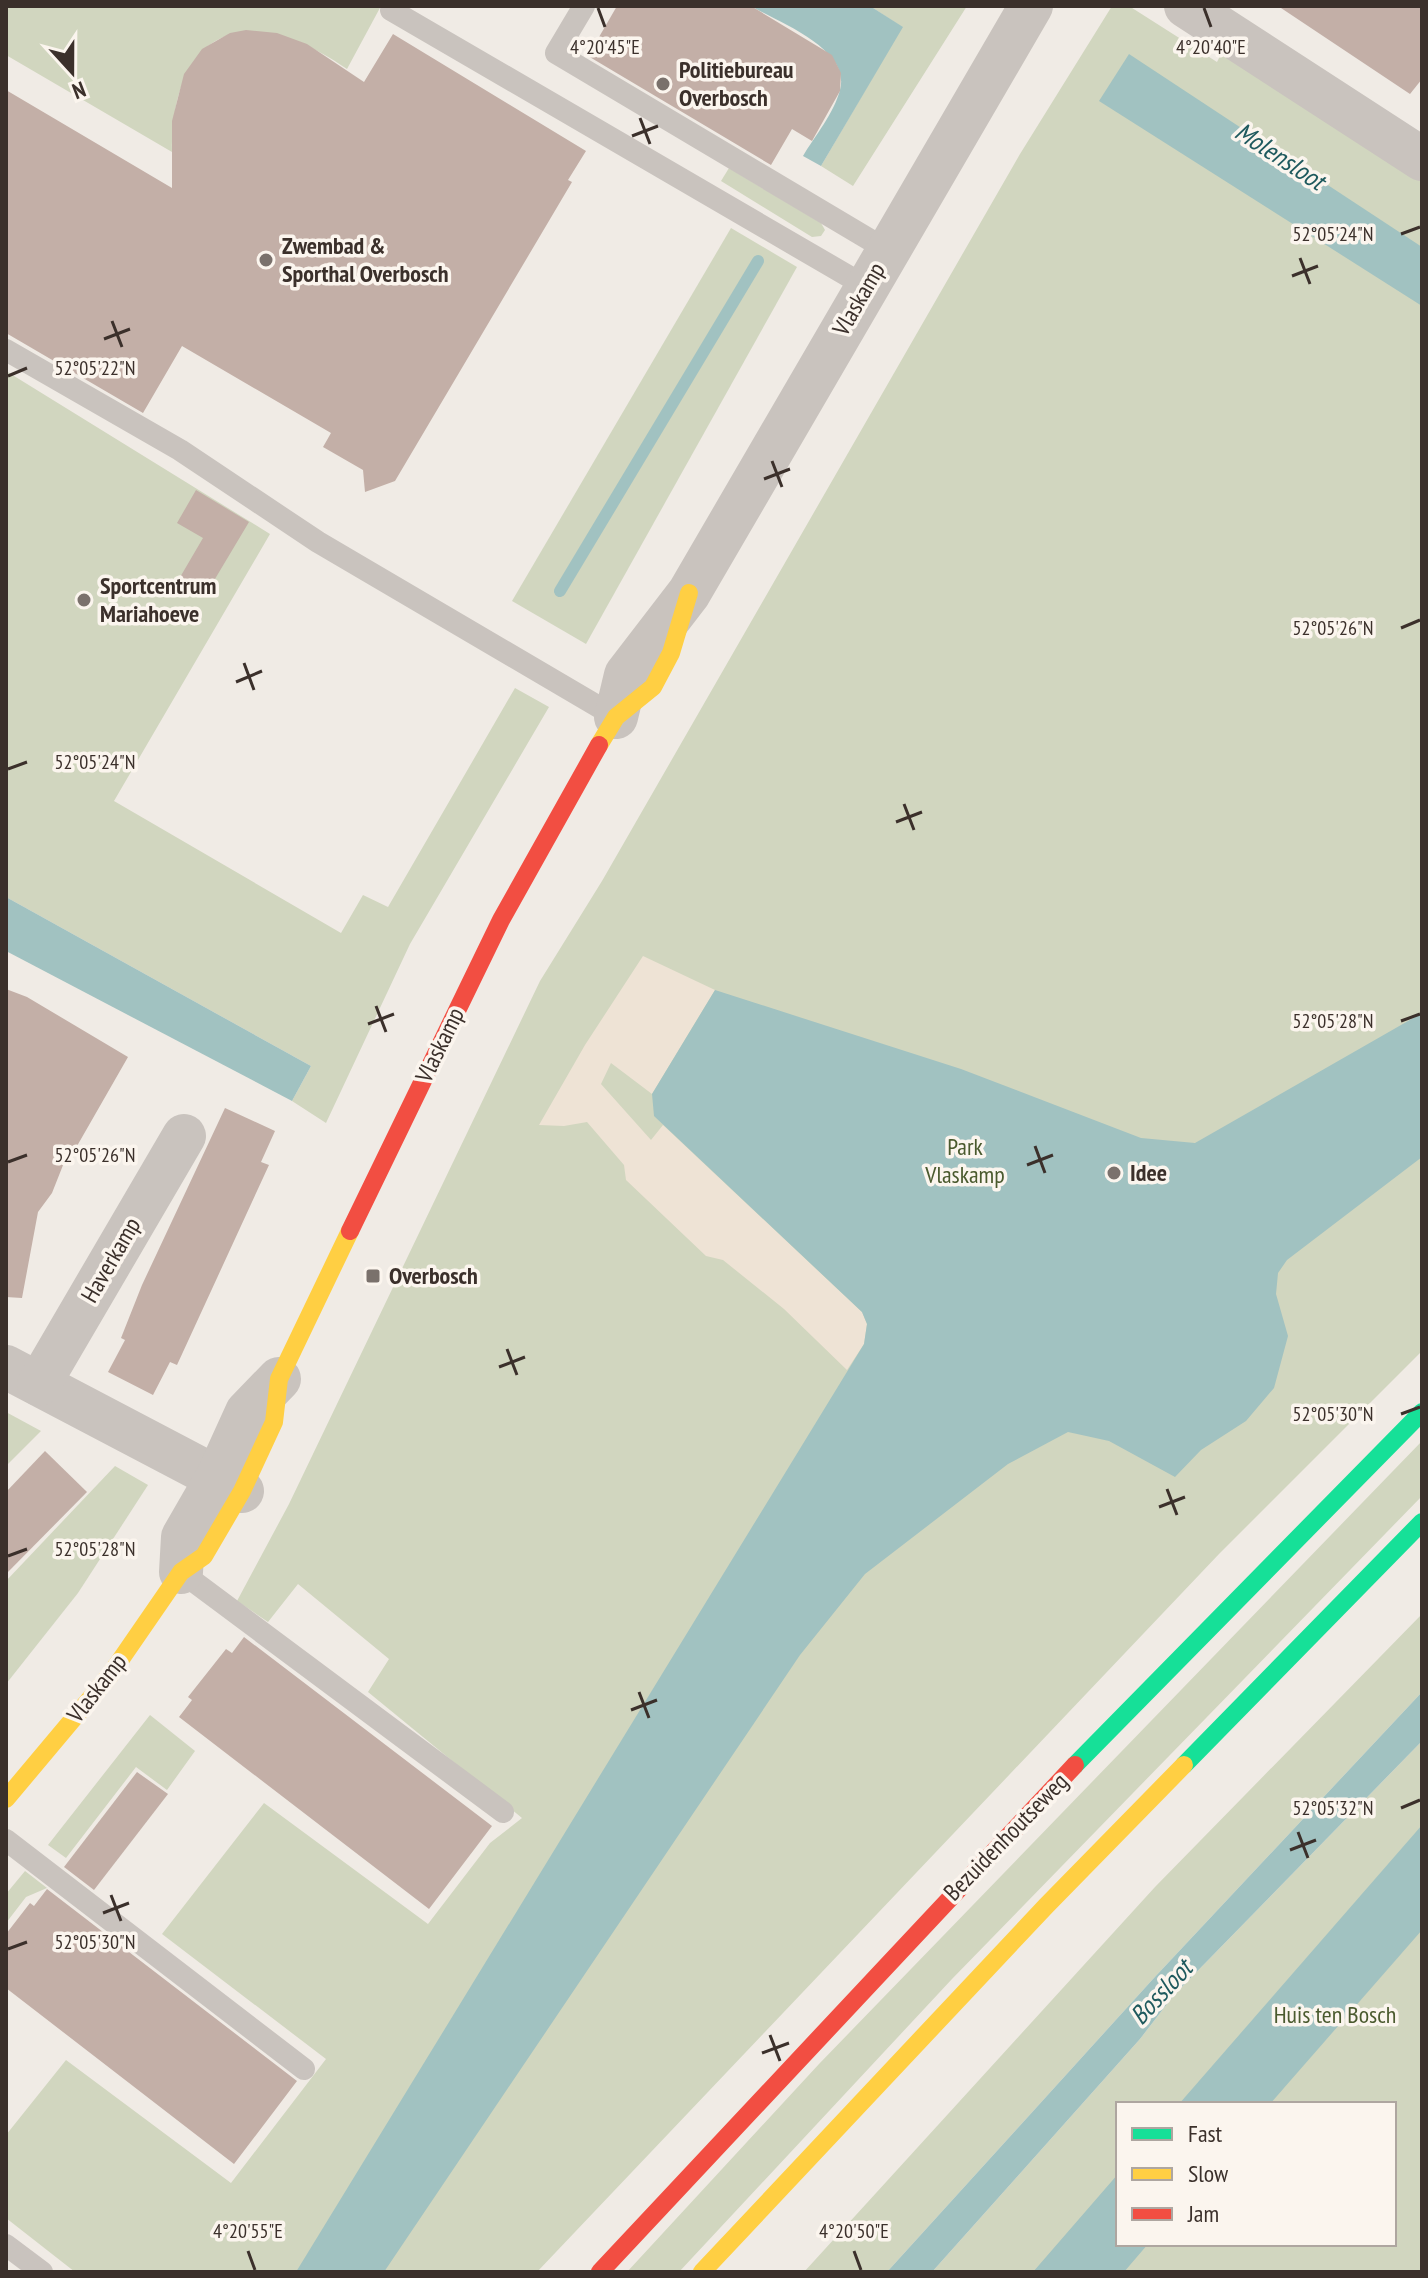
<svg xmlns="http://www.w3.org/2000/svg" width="1428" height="2278" font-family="'PT Sans Narrow',sans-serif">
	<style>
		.green { fill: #d1d6bf; fill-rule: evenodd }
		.plaza { fill: #eee3d5 }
		.water { fill: #a1c2c1 }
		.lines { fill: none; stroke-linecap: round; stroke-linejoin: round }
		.stream { stroke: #a1c2c1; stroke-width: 12 }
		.building { fill: #c3afa7 }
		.lane { stroke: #c9c3be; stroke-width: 22 }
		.street { stroke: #c9c3be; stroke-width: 44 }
		.fast { stroke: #16e098; stroke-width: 18 }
		.slow { stroke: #ffcf43; stroke-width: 18 }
		.jam { stroke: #f24e42; stroke-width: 18 }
		.ticks { fill: none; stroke: #3b302b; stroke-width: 3 }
		.poi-dot { fill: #7a716c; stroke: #fbf5ee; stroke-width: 3 }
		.labels { text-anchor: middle; stroke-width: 7; stroke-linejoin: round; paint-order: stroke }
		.poi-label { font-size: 24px; font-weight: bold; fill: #3b302b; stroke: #fbf5ee; text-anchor: start }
		.street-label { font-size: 24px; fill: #3b302b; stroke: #fbf5ee }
		.park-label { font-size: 24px; fill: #4a5a2e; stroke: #fbf5ee }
		.water-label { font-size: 26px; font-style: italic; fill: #1f5a5e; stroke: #fbf5ee }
		.ticks-label { font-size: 20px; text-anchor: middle; fill: #3b302b; stroke: #fbf5ee; stroke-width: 7; stroke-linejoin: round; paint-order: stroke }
	</style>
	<rect width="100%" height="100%" fill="#f0ebe5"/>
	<g class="green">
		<path d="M 6,6 L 381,6 L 347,69 C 248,0 172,26 172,152 L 6,55 Z"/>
		<path d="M 870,6 L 967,6 L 853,186 L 821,166 L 902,27 Z"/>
		<path d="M 1112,6 L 1129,6 L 1217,62 L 1223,50 L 1422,178 L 1422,1351 L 1219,1554 L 537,2272 L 75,2272 L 6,2218 L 6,2135 L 66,2060 L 231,2183 L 326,2059 L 162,1934 L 264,1803 L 428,1924 L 490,1843 L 522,1818 L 368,1692 L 389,1659 L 298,1584 L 268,1622 L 237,1601 L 289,1504 L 540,981 L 602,881 L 1020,154 Z"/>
		<path d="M 729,168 L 821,223 L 825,230 L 821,236 L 812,237 L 721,181 Z"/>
		<path d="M 731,228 L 797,267 L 586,644 L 512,601 Z"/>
		<path d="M 6,371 L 270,534 L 114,801 L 341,933 L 363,895 L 388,907 L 515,688 L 549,707 L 410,944 L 326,1123 L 292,1101 L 311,1066 L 6,897 Z"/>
		<path d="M 6,1412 L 41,1431 L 6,1466 Z"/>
		<path d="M 1422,1441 L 1422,1496 L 952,1979 L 679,2272 L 627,2272 L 819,2064 Z"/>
		<path d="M 115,1466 L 148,1485 L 78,1593 L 6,1684 L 6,1581 Z"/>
		<path d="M 1422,1614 L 1422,1692 L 1153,1979 L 887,2272 L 804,2272 L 1155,1887 Z"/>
		<path d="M 150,1715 L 195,1751 L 167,1790 L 136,1767 L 66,1858 L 48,1845 Z"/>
		<path d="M 1422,1741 L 1422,2272 L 932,2272 L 1140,2039 L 1174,1995 ZM 1118,2104 L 1394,2104 L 1394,2244 L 1118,2244 Z"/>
		<path d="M 25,1871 L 47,1888 L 26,1897 L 6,1923 L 6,1894 Z"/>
	</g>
	<path class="plaza" d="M 643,956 L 715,990 L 652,1094 L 611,1063 L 601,1084 L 651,1140 L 663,1125 L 862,1312 L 867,1324 L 864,1344 L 847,1370 L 784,1309 L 723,1260 L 706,1256 L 626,1180 L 624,1165 L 587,1122 L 564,1126 L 539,1125 L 585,1045 Z"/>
	<g class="water">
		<path d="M 751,6 L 870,6 L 903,27 L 821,166 L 803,156 C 815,136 834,113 840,90 C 851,49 780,23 751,6 Z"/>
		<path d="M 1129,54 L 1422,247 L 1422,306 L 1099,101 Z"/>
		<path d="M 6,897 L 311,1066 L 292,1101 L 6,951 Z"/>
		<path d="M 715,990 L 961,1069 L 1141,1138 L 1195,1143 L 1422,1013 L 1422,1157 L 1287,1260 L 1278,1273 L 1276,1294 L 1288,1336 L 1274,1388 L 1246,1421 L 1201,1450 L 1175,1477 L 1109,1441 L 1068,1432 L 1008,1464 L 865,1574 L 800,1655 L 384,2272 L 296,2272 L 864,1344 L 867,1324 L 862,1312 L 654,1116 L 652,1094 Z"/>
		<path d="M 1422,1692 L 1422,1741 L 1174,1995 L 1140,2039 L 932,2272 L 887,2272 L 1153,1979 Z"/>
		<path d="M 1422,1825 L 1422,1930 L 1270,2104 L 1179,2104 Z"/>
		<path d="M 1118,2174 L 1118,2244 L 1148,2244 L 1124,2272 L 1033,2272 Z"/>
	</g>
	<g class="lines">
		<path class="stream" d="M 560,591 L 758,261"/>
	</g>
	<g class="building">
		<path d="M 617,6 L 751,6 L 832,55 L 841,73 L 840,91 L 812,141 L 792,129 L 771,165 L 588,56 Z"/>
		<path d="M 1278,6 L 1422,6 L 1422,79 L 1410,94 Z"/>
		<path d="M 246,30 L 277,33 L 307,44 L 364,82 L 393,34 L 586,151 L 568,180 L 572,182 L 395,481 L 365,492 L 363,470 L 323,447 L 331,433 L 182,346 L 143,413 L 6,333 L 6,90 L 172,188 L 172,121 L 184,74 L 202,49 L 230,33 Z"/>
		<path d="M 196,490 L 249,522 L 206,594 L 179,579 L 203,538 L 177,523 Z"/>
		<path d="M 6,989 L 27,997 L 128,1057 L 73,1153 L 69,1150 L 52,1193 L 38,1212 L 22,1298 L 6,1297 Z"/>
		<path d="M 225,1108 L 275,1131 L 261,1162 L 269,1165 L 177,1365 L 170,1362 L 153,1395 L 108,1372 L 125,1340 L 121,1338 L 142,1285 Z"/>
		<path d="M 45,1451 L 87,1492 L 6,1574 L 6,1492 Z"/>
		<path d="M 244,1637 L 492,1826 L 429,1909 L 179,1717 L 192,1700 L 188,1697 L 226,1649 L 232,1653 Z"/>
		<path d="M 137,1772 L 168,1794 L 94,1890 L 64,1867 Z"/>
		<path d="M 47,1889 L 297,2081 L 234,2164 L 6,1988 L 6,1934 L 30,1903 L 34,1906 Z"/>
	</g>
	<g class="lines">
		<g class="lane">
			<path d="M 584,6 L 556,53 L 887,250"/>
			<path d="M 391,10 L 867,287"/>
			<path d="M 6,350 L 180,450 L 318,542 L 616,717"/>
			<path d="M 181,1572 L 503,1812"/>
			<path d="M 6,1840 L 304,2069"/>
			<path d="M 6,2245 L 42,2272"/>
		</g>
		<g class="street">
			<path d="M 1186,6 L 1422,159"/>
			<path d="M 616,717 L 626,675 L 689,593 L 1031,6"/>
			<path d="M 6,1367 L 242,1491"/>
			<path d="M 39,1384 L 184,1136"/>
			<path d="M 181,1572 L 183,1537 L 217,1478 L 247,1412 L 279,1379"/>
		</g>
		<g class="fast">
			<path d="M 1075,1765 L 1422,1412"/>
			<path d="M 1184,1765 L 1422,1522"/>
		</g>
		<g class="slow">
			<path d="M 599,745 L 616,717 L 653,687 L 671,653 L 689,593"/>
			<path d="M 6,1799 L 110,1675 L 181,1572 L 204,1556 L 242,1491 L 274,1422 L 279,1379 L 350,1231"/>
			<path d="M 702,2272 L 1046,1906 L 1184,1765"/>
		</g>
		<g class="jam">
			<path d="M 350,1231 L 501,920 L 599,745"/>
			<path d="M 600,2272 L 1075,1765"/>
		</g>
	</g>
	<path class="ticks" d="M 598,8 L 605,27M 1204,8 L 1211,27M 640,118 L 650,144M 632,136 L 658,126M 1401,234 L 1420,227M 1300,258 L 1310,284M 1292,276 L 1318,266M 112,321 L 122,347M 104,339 L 130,329M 8,376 L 27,368M 772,461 L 782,487M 764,479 L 790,469M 1401,628 L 1420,620M 244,663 L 254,690M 236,682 L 262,671M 8,769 L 27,762M 904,804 L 914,830M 896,822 L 922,812M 376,1006 L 386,1032M 1401,1021 L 1420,1014M 368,1024 L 394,1014M 1035,1146 L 1045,1173M 8,1162 L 27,1155M 1027,1165 L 1053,1155M 507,1349 L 517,1375M 499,1367 L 525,1357M 1401,1414 L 1420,1407M 1167,1489 L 1177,1515M 1159,1507 L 1185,1497M 8,1556 L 27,1549M 639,1692 L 649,1718M 631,1710 L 657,1700M 1401,1808 L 1420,1800M 1298,1832 L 1308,1858M 1290,1850 L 1316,1840M 111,1895 L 121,1921M 103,1913 L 129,1903M 8,1949 L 27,1942M 770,2035 L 780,2061M 762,2053 L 789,2043M 248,2251 L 255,2270M 854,2251 L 861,2270"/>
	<g class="poi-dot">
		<circle cx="663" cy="84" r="8"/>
		<circle cx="266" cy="260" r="8"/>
		<circle cx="84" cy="600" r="8"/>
		<circle cx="1114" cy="1173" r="8"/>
		<rect x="365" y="1268" width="16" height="16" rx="4"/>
	</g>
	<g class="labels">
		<g class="poi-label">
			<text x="679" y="78">Politiebureau<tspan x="679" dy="28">Overbosch</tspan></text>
			<text x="282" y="254">Zwembad &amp;<tspan x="282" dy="28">Sporthal Overbosch</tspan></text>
			<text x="100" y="594">Sportcentrum<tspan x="100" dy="28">Mariahoeve</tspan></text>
			<text x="1130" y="1181">Idee</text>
			<text x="389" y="1284">Overbosch</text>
		</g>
		<g class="street-label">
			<text transform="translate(859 299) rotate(-60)" y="8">Vlaskamp</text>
			<text transform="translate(440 1045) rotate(-64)" y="8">Vlaskamp</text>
			<text transform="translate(111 1260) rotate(-60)" y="8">Haverkamp</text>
			<text transform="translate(97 1688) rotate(-52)" y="8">Vlaskamp</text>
			<text transform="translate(1006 1837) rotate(-46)" y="8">Bezuidenhoutseweg</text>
		</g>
		<g class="park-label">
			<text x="965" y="1155">Park<tspan x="965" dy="28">Vlaskamp</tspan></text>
			<text x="1335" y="2023">Huis ten Bosch</text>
		</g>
		<g class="water-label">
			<text transform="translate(1280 156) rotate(33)" y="9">Molensloot</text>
			<text transform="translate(1161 1992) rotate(-47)" y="9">Bossloot</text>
		</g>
	</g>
	<g class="ticks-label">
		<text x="605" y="54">4°20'45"E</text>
		<text x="1211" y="54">4°20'40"E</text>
		<text x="1333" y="241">52°05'24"N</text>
		<text x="95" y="375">52°05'22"N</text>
		<text x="1333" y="635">52°05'26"N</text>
		<text x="95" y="769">52°05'24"N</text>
		<text x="1333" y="1028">52°05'28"N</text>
		<text x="95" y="1162">52°05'26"N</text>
		<text x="1333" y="1421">52°05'30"N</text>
		<text x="95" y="1556">52°05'28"N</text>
		<text x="1333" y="1815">52°05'32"N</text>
		<text x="95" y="1949">52°05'30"N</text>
		<text x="248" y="2238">4°20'55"E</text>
		<text x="854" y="2238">4°20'50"E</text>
	</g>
	<rect width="1428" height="2278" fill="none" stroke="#3b302b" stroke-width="16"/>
	<rect x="1116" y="2102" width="280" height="144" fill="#fbf5ee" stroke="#aea6a0" stroke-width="2"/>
	<rect x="1132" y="2128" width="40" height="12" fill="#16e098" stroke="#aea6a0" stroke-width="2"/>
	<text x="1188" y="2142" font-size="24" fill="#3b302b">Fast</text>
	<rect x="1132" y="2168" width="40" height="12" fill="#ffcf43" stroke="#aea6a0" stroke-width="2"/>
	<text x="1188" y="2182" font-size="24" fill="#3b302b">Slow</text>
	<rect x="1132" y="2208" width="40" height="12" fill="#f24e42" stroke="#aea6a0" stroke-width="2"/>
	<text x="1188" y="2222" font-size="24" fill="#3b302b">Jam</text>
	<g transform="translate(72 72) rotate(159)" stroke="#fbf5ee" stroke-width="6" paint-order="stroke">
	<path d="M0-6L14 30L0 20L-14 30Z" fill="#3b302b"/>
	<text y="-12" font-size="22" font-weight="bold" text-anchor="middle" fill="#3b302b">N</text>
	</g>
</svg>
